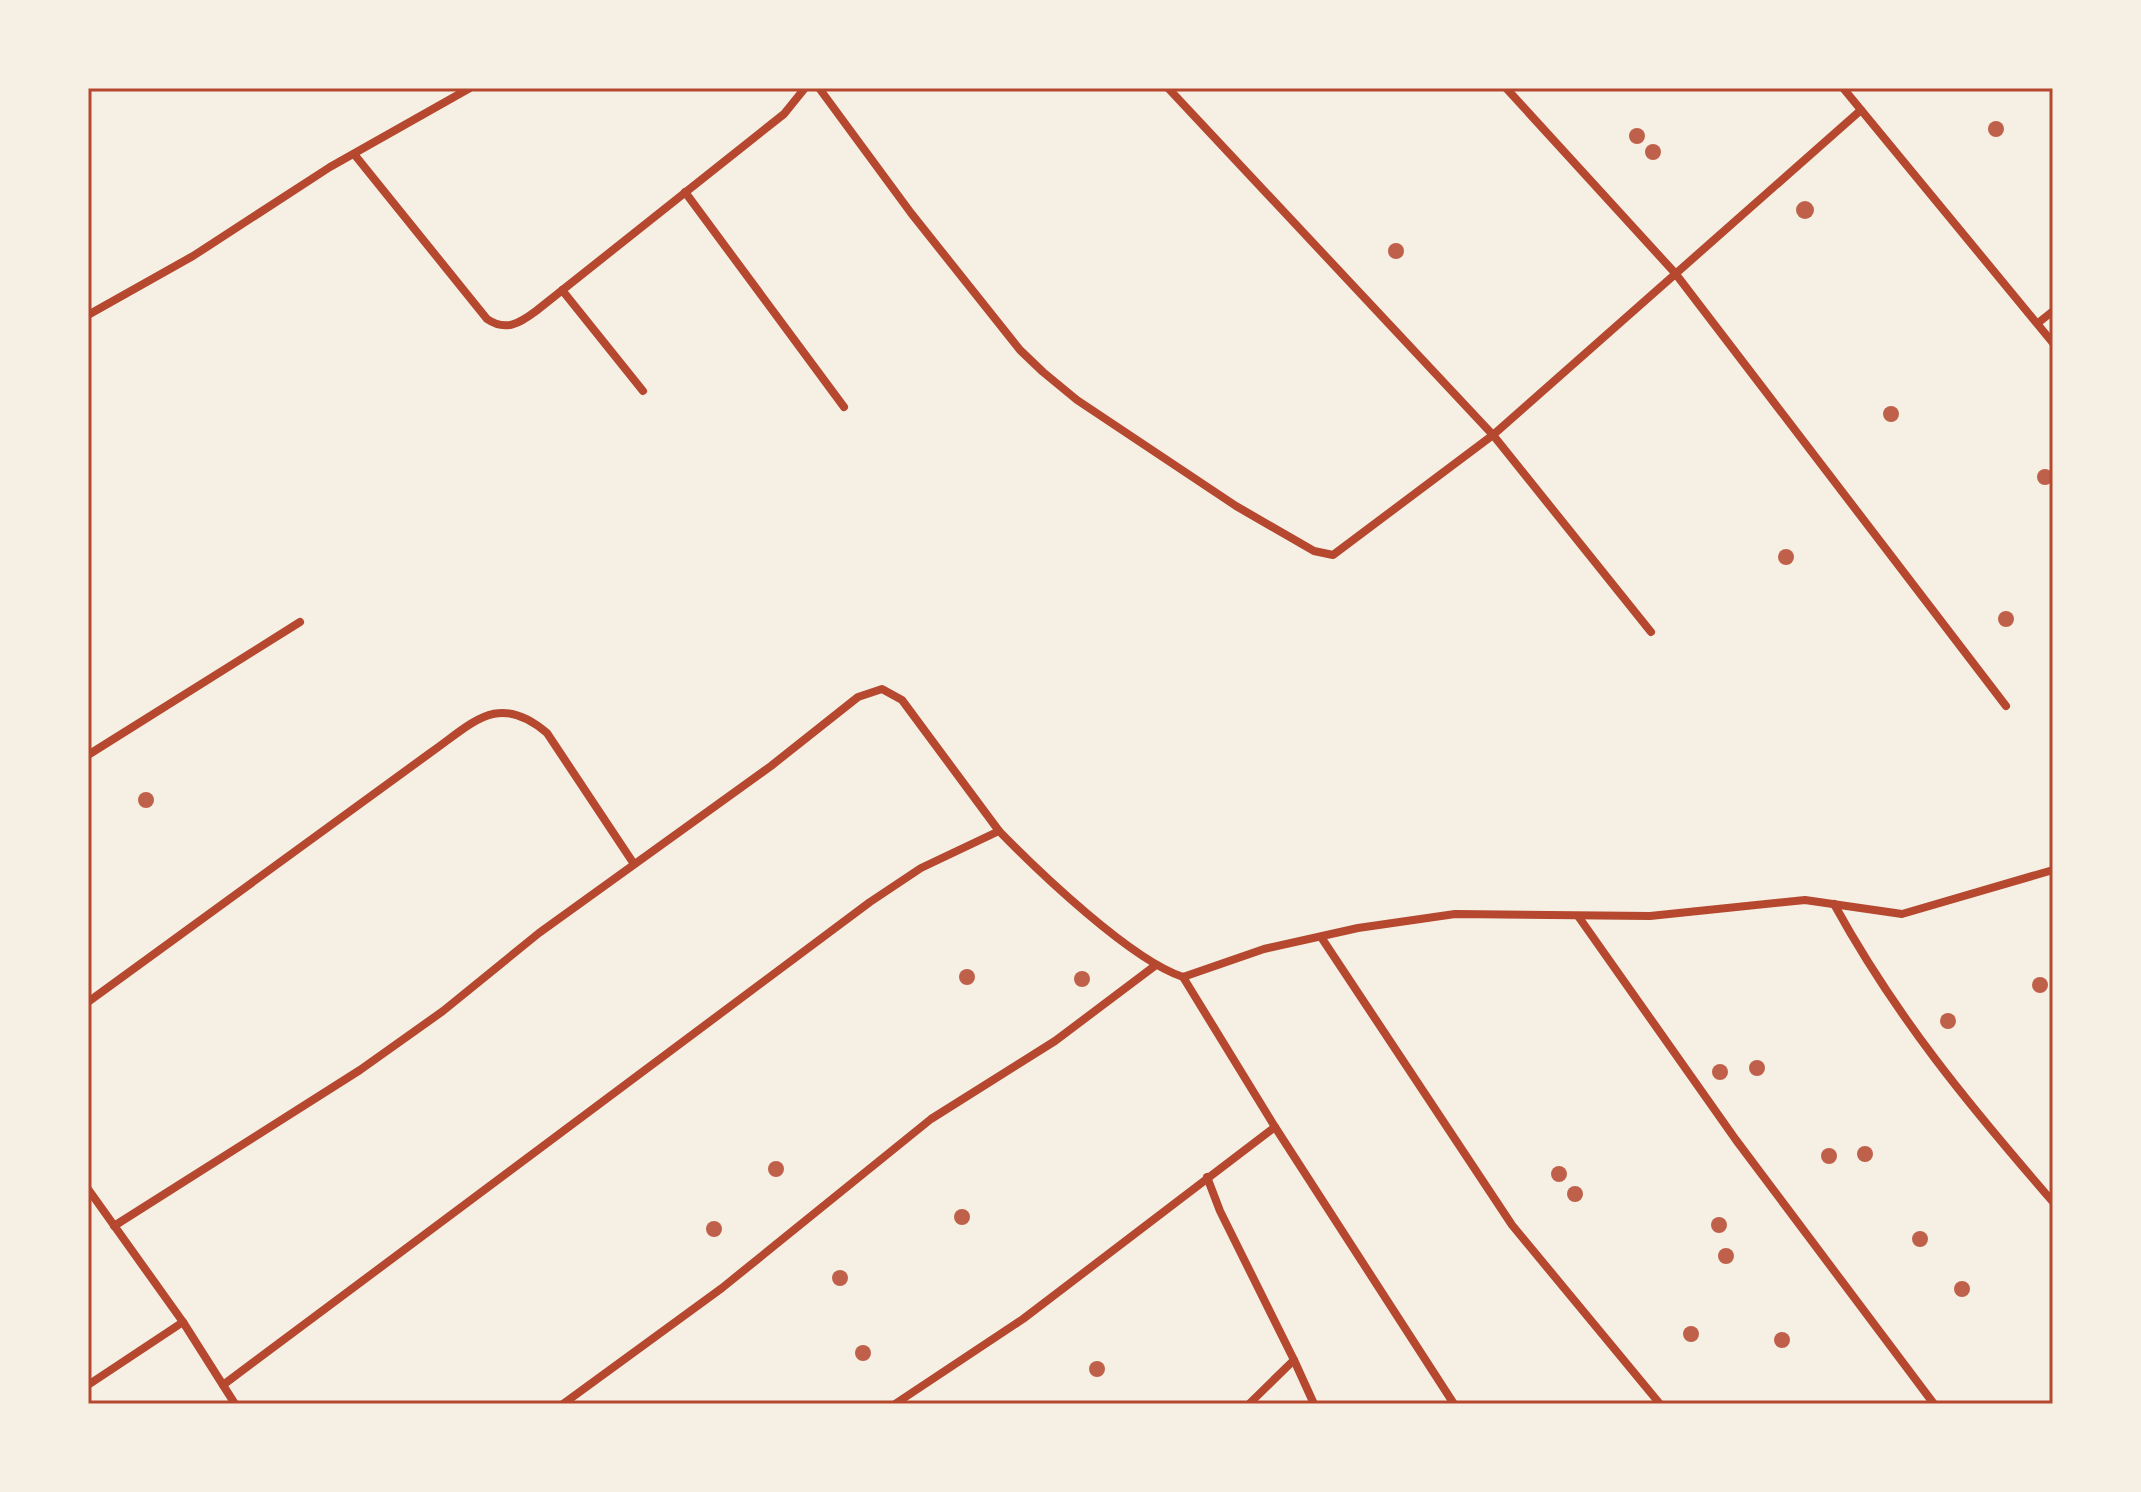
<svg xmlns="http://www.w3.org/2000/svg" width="2141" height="1492" font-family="Overpass,sans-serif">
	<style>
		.building { fill: #bf614a }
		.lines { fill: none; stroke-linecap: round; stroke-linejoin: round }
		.minor { stroke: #b5482f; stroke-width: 8 }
		.neatline { fill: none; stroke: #b5482f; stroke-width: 3 }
	</style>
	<rect width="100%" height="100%" fill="#f6efe4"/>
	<g class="building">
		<circle cx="1996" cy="129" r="8"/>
		<circle cx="1637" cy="136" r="8"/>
		<circle cx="1653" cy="152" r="8"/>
		<circle cx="1805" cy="210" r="9"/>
		<circle cx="1396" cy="251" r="8"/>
		<circle cx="1891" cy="414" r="8"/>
		<circle cx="2045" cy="477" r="8"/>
		<circle cx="1786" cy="557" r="8"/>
		<circle cx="2006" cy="619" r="8"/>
		<circle cx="146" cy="800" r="8"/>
		<circle cx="967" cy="977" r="8"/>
		<circle cx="1082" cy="979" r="8"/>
		<circle cx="2040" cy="985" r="8"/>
		<circle cx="1948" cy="1021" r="8"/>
		<circle cx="1757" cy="1068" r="8"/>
		<circle cx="1720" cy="1072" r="8"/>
		<circle cx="1865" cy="1154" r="8"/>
		<circle cx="1829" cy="1156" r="8"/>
		<circle cx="776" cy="1169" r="8"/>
		<circle cx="1559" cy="1174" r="8"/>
		<circle cx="1575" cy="1194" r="8"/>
		<circle cx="962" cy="1217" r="8"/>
		<circle cx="1719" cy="1225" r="8"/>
		<circle cx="714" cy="1229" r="8"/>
		<circle cx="1920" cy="1239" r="8"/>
		<circle cx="1726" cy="1256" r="8"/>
		<circle cx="840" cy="1278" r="8"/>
		<circle cx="1962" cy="1289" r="8"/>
		<circle cx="1691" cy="1334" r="8"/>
		<circle cx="1782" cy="1340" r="8"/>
		<circle cx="863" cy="1353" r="8"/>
		<circle cx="1097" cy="1369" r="8"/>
	</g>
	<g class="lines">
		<g class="minor">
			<path d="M 819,88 L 911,213 L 1020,350 L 1043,372 L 1077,400 L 1236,506 L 1314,551 L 1333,555 L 1493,435 L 1861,110"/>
			<path d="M 1168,88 L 1493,435 L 1651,632"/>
			<path d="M 1506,88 L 1675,273 L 2006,706"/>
			<path d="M 1843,88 L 2053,343"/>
			<path d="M 354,154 L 487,319 C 506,332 520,323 536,311 L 784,114 L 805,88"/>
			<path d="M 685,192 L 844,407"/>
			<path d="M 562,290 L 643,391"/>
			<path d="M 88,315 L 193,256 L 330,167 L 470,88"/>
			<path d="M 2038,323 L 2053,311"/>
			<path d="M 88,755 L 300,622"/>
			<path d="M 1834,904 C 1896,1017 1969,1105 2053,1202"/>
			<path d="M 1578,916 L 1736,1140 L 1934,1404"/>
			<path d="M 1321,937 L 1512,1225 L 1660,1404"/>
			<path d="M 1183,977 L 1275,1127 L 1454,1404"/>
			<path d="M 88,1002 L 430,753 C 473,723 498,691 547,733 L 634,864"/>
			<path d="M 1207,1177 L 1220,1211 L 1294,1360 L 1249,1404"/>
			<path d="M 88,1189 L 183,1322 L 235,1404"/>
			<path d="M 114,1226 L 360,1070 L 443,1011 L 539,933 L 771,766 L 858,697 L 882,689 L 902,700 L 999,831"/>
			<path d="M 1294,1360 L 1314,1404"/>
			<path d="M 88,1385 L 183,1322"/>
			<path d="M 223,1385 L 870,902 L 921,868 L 999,831 C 1039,872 1131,960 1183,977 L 1264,949 L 1358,928 L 1455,914 L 1650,916 L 1805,900 L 1902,914 L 2053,870"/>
			<path d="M 563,1404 L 722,1288 L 931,1119 L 1055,1041 L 1156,965"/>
			<path d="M 895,1404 L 1023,1319 L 1275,1127"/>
		</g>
	</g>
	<rect width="2141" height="1492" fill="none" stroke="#f6efe4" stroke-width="180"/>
	<rect x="90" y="90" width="1961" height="1312" class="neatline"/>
</svg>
